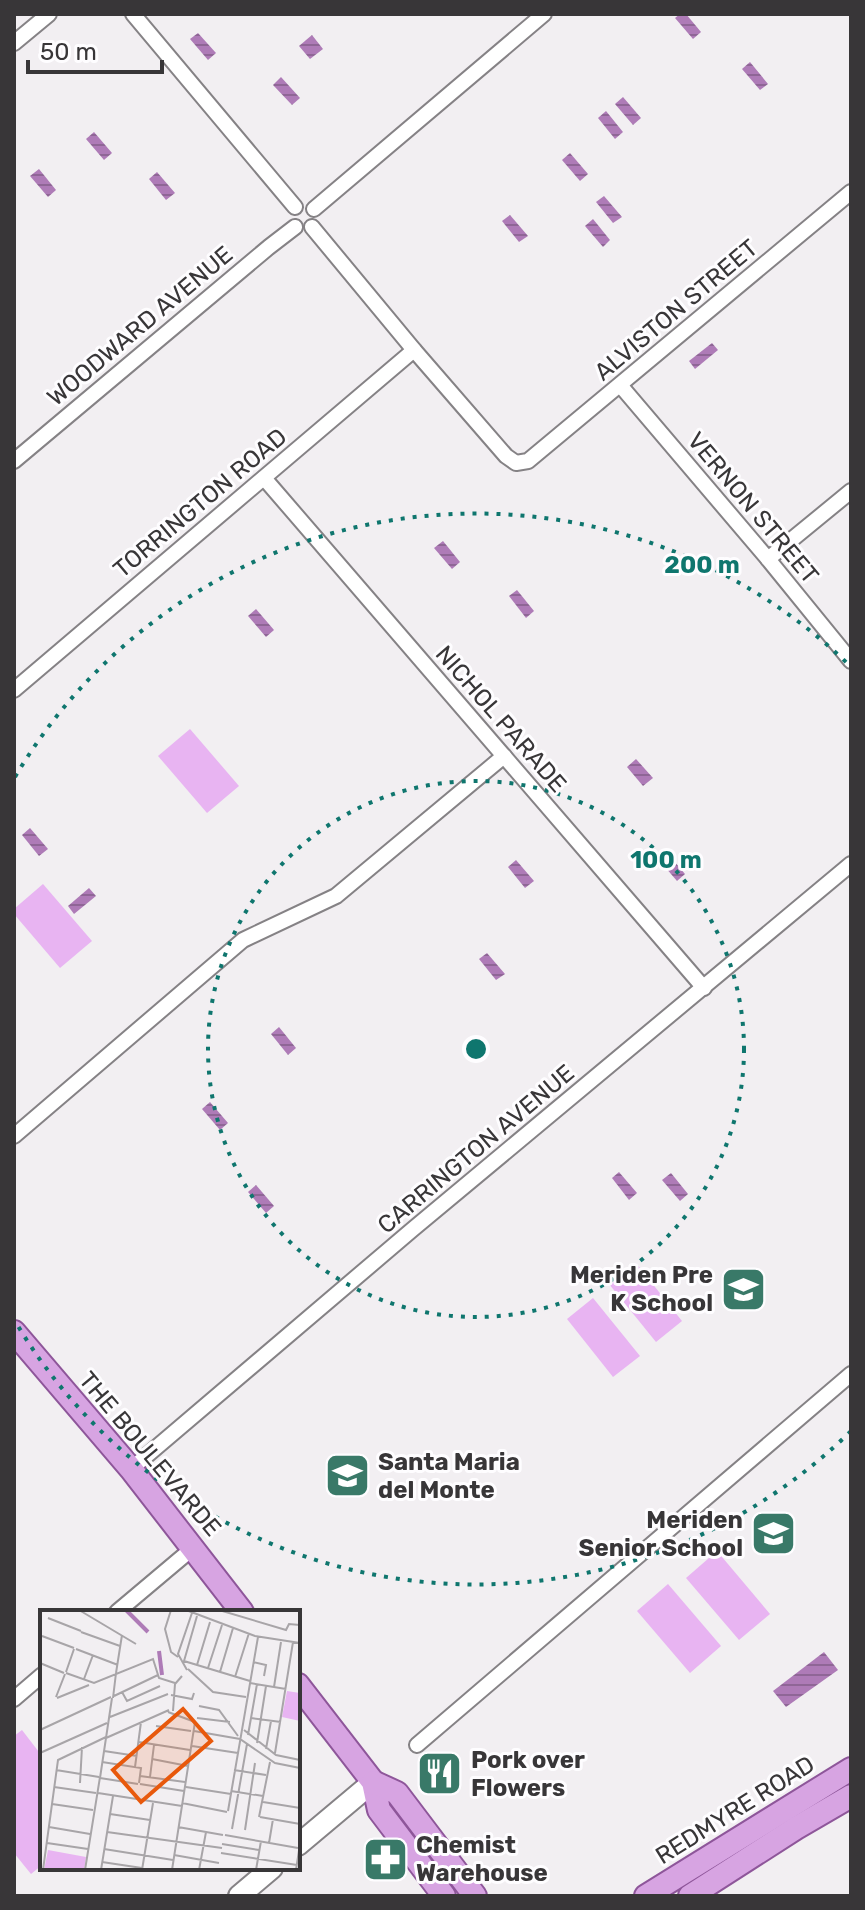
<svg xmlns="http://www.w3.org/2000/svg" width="865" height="1910" font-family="Rubik,sans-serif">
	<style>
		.park { fill: #e8b4f2 }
		.water { fill: url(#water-rules) }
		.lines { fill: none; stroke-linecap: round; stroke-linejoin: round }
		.street-casing { stroke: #858285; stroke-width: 18 }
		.secondary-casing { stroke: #858285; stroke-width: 24 }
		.primary-casing { stroke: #8e569a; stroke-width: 26 }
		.street { stroke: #fff; stroke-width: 14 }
		.secondary { stroke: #fff; stroke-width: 20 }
		.primary { stroke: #d7a4e2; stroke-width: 22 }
		.ring { fill: none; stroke: #0f766e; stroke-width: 4; stroke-dasharray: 4 8 }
		.labels { text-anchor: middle; stroke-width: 6; stroke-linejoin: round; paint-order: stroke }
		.street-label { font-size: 24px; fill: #383638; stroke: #fefdff }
		.poi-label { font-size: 24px; font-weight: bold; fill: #383638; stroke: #fefdff; text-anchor: start }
		.inset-river { fill: none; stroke: #ae7bb7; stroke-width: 4 }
		.inset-road { fill: none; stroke: #a8a5a8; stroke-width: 2 }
		.view { fill: #e8590c; fill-opacity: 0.15; stroke: #e8590c; stroke-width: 4 }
		.inset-edge { fill: none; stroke: #383638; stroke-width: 4 }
		.centre { fill: #0f766e; stroke: #fefdff; stroke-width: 4 }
		.ring-label { font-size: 24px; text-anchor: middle; font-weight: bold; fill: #0f766e; stroke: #fefdff; stroke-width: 6; stroke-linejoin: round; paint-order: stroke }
	</style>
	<defs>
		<pattern id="water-rules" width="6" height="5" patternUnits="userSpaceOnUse" patternTransform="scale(2)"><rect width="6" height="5" fill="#ae7bb7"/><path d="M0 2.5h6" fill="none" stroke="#8f6696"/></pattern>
	</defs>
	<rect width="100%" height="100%" fill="#f2eff2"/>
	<g class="park">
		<path d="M 190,729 L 239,786 L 207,813 L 158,756 Z"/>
		<path d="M 43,884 L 92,941 L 60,968 L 14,914 L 14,909 Z"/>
		<path d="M 636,1263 L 682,1321 L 656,1342 L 609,1284 Z"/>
		<path d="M 593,1298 L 640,1356 L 613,1377 L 567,1319 Z"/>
		<path d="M 717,1551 L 770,1614 L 739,1640 L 686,1578 Z"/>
		<path d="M 668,1584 L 721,1646 L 690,1673 L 637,1611 Z"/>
		<path d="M 22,1730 L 42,1756 L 42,1865 L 31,1874 L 14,1853 L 14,1736 Z"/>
	</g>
	<g class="water">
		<path d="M 680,14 L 686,14 L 701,32 L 693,39 L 675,18 Z"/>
		<path d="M 198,33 L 216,53 L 208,60 L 190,39 Z"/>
		<path d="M 312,35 L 323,49 L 310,59 L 299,46 Z"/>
		<path d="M 750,62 L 768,84 L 760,90 L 742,69 Z"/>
		<path d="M 281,77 L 300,98 L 292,105 L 273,85 Z"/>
		<path d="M 623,97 L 641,118 L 633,125 L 615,104 Z"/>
		<path d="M 606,111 L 623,132 L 615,139 L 598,118 Z"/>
		<path d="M 94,132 L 112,153 L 104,160 L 86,139 Z"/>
		<path d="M 570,153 L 588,174 L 580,181 L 562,160 Z"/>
		<path d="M 39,169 L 56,190 L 48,197 L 30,176 Z"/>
		<path d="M 157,172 L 175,193 L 166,200 L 149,179 Z"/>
		<path d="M 604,196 L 622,217 L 613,223 L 596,202 Z"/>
		<path d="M 510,215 L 528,236 L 519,242 L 502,221 Z"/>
		<path d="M 593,219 L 610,240 L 603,247 L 585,226 Z"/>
		<path d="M 712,343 L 718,350 L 695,369 L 689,361 Z"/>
		<path d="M 443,541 L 460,562 L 452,569 L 434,548 Z"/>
		<path d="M 517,590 L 534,611 L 526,618 L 509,596 Z"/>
		<path d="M 256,609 L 274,630 L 266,637 L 248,616 Z"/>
		<path d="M 636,759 L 653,778 L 643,786 L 627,767 Z"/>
		<path d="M 30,828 L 48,849 L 39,856 L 22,835 Z"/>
		<path d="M 667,853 L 685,874 L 677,881 L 659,860 Z"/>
		<path d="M 516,860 L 534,881 L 525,888 L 508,867 Z"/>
		<path d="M 89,888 L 96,896 L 74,914 L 68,906 Z"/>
		<path d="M 487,953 L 505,974 L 496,980 L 479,959 Z"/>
		<path d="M 279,1027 L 296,1048 L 288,1055 L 271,1034 Z"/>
		<path d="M 210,1102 L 228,1123 L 220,1130 L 202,1109 Z"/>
		<path d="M 619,1172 L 637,1193 L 629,1200 L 612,1178 Z"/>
		<path d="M 671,1173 L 688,1194 L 680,1201 L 662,1180 Z"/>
		<path d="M 256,1185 L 274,1206 L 266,1213 L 248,1192 Z"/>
		<path d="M 824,1652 L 838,1670 L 786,1707 L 773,1691 Z"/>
	</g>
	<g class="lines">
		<defs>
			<g id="street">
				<path d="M 133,14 L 295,207"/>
				<path d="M 14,43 L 49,14"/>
				<path d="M 314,209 L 544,14"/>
				<path d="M 312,227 L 414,350 L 506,456 L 516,463 L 528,461 L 851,192"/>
				<path d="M 620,385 L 768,559 L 851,661"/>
				<path d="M 14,461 L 269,247 L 295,227"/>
				<path d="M 264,478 L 704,988"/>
				<path d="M 768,559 L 851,491"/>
				<path d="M 14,690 L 414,350"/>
				<path d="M 14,1136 L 243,940 L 336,896 L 504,756"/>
				<path d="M 131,1469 L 413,1229 L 851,864"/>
				<path d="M 117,1612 L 193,1548"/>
				<path d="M 14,1699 L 42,1675"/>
				<path d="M 417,1745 L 851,1374"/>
			</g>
			<g id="secondary">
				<path d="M 298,1845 L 373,1782"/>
				<path d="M 239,1896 L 272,1868"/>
			</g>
			<g id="primary">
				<path d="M 14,1332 L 131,1469 L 242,1612"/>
				<path d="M 298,1685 L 373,1782 L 379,1810 L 444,1896"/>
				<path d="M 373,1782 L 397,1793 L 475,1896"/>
				<path d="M 646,1896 L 851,1769"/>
				<path d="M 690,1896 L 796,1828 L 851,1796"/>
			</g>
		</defs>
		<use href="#street" class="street-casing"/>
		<use href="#secondary" class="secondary-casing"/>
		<use href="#primary" class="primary-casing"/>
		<use href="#street" class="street"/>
		<use href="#secondary" class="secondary"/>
		<use href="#primary" class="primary"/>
	</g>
	<g class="ring">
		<circle cx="476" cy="1049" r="268"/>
		<path d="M851 1431A535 535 0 0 1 15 1321M15 777A535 535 0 0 1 851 667"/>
	</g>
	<defs>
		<symbol id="school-square" viewBox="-11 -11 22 22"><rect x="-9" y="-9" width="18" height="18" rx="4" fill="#397968" stroke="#fefdff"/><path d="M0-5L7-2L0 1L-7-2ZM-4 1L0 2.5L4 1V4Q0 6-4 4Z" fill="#fff"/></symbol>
		<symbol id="restaurant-square" viewBox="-11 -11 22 22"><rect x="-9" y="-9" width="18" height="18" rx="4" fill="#397968" stroke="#fefdff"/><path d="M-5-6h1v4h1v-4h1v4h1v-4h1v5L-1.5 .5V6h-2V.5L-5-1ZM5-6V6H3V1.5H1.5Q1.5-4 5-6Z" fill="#fff"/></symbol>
		<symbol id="pharmacy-square" viewBox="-11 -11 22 22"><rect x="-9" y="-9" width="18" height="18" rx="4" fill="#397968" stroke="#fefdff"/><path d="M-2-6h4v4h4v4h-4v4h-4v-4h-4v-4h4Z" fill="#fff"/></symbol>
	</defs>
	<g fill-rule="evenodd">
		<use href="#school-square" x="718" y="1264" width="51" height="51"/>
		<use href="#school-square" x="322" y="1450" width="51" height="51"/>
		<use href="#school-square" x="748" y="1508" width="51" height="51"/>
		<use href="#restaurant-square" x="414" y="1748" width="51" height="51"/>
		<use href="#pharmacy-square" x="360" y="1834" width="51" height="51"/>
	</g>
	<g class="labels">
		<g class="street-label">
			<text transform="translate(676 310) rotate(-40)" y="8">ALVISTON STREET</text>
			<text transform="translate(140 326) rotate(-40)" y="8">WOODWARD AVENUE</text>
			<text transform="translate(200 503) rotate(-40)" y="8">TORRINGTON ROAD</text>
			<text transform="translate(753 508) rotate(50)" y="8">VERNON STREET</text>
			<text transform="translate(501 719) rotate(49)" y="8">NICHOL PARADE</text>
			<text transform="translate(476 1149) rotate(-40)" y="8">CARRINGTON AVENUE</text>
			<text transform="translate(150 1454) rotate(50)" y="8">THE BOULEVARDE</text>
			<text transform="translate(735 1810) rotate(-32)" y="8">REDMYRE ROAD</text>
		</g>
		<g class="poi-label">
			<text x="713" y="1283" text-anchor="end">Meriden Pre<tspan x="713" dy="28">K School</tspan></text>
			<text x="378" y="1470">Santa Maria<tspan x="378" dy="28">del Monte</tspan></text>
			<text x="743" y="1528" text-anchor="end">Meriden<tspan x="743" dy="28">Senior School</tspan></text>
			<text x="471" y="1768">Pork over<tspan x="471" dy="28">Flowers</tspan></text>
			<text x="416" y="1853">Chemist<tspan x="416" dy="28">Warehouse</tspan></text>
		</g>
	</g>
	<g transform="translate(40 1610)">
		<rect width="260" height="260" fill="#f2eff2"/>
		<path d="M 247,81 L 260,83 L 260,111 L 242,107 ZM 8,240 L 46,247 L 44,260 L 4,260 Z" fill="#e8b4f2"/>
		<path class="inset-river" d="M 86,0 L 108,22M 119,41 L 122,65"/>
		<path class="inset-road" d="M 39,0 L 96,34M 131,0 L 125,19 L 131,42 L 138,47M 146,0 L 215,26 L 260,33M 179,0 L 246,20 L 249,14 L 260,15M 157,6 L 144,51 L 210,71M 8,8 L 41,21M 41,22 L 80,36M 2,26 L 34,38M 36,39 L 78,55M 213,52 L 226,55 L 224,66M 0,53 L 24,63M 157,55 L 170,12M 168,58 L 182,15M 148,59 L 173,82 L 206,87M 147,60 L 138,44 L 153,0M 26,62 L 34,39M 180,62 L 193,18M 26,63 L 54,73 L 113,49 L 119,68 L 135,73M 76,63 L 82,25M 195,67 L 209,23M 44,69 L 53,45M 210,73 L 246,79M 234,77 L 241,32M 82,82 L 87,91 L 120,76M 131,85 L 152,89 L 154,83M 74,86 L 118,65M 16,87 L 25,64M 17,88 L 49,75M 73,88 L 76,63M 159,96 L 179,100 L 198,126M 133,101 L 135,74 L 142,66M 128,102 L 155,112 L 132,260M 70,107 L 128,84M 157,108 L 190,112M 211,108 L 241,112M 116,116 L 151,121M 0,120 L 71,87M 204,120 L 236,145 L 260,150M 154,121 L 200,129 L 235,153 L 260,158M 208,125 L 217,74M 66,128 L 129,100M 99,132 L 150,140M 217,133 L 226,76M 152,136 L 198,143M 226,139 L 231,111M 64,141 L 97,146M 0,143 L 67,113M 235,143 L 253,32M 112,149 L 148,156M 62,152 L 101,158 L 99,173M 95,157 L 101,112M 16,160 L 59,167M 194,160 L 226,165M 100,166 L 145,172M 110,167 L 114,135M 60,168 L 98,174M 60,168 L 72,88M 40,173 L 42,137M 100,174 L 144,181M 14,177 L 56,183M 146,177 L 191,184M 191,181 L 223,186M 58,183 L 142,196M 223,192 L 260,198M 142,193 L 187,202M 12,194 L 53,200M 188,201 L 218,27M 70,204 L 110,210M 219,207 L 230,152M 220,207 L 260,214M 9,217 L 50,224M 138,217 L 183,225M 192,219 L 207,134M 205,220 L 215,153M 67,222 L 182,238M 185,225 L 258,238M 7,233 L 48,239M 229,233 L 233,209M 182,234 L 219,240M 64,239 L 133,250M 181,243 L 257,255M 134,245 L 179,253M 62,252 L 102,258M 3,260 L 18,150 L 66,127M 45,260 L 60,167M 61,260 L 73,186M 102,260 L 113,193M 159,260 L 166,222M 216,260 L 221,231M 256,260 L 260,234"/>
		<path class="view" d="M 143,99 L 171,131 L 101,192 L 73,160 Z"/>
		<rect width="260" height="260" class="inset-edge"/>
	</g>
	<circle cx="476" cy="1049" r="12" class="centre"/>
	<g class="ring-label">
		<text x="702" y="573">200 m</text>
		<text x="666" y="868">100 m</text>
	</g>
	<rect width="865" height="1910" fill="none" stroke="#383638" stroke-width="32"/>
	<path d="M28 60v12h134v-12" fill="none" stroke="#383638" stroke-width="4"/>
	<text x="40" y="60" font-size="24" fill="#383638" stroke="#fefdff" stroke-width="6" paint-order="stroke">50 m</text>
</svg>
